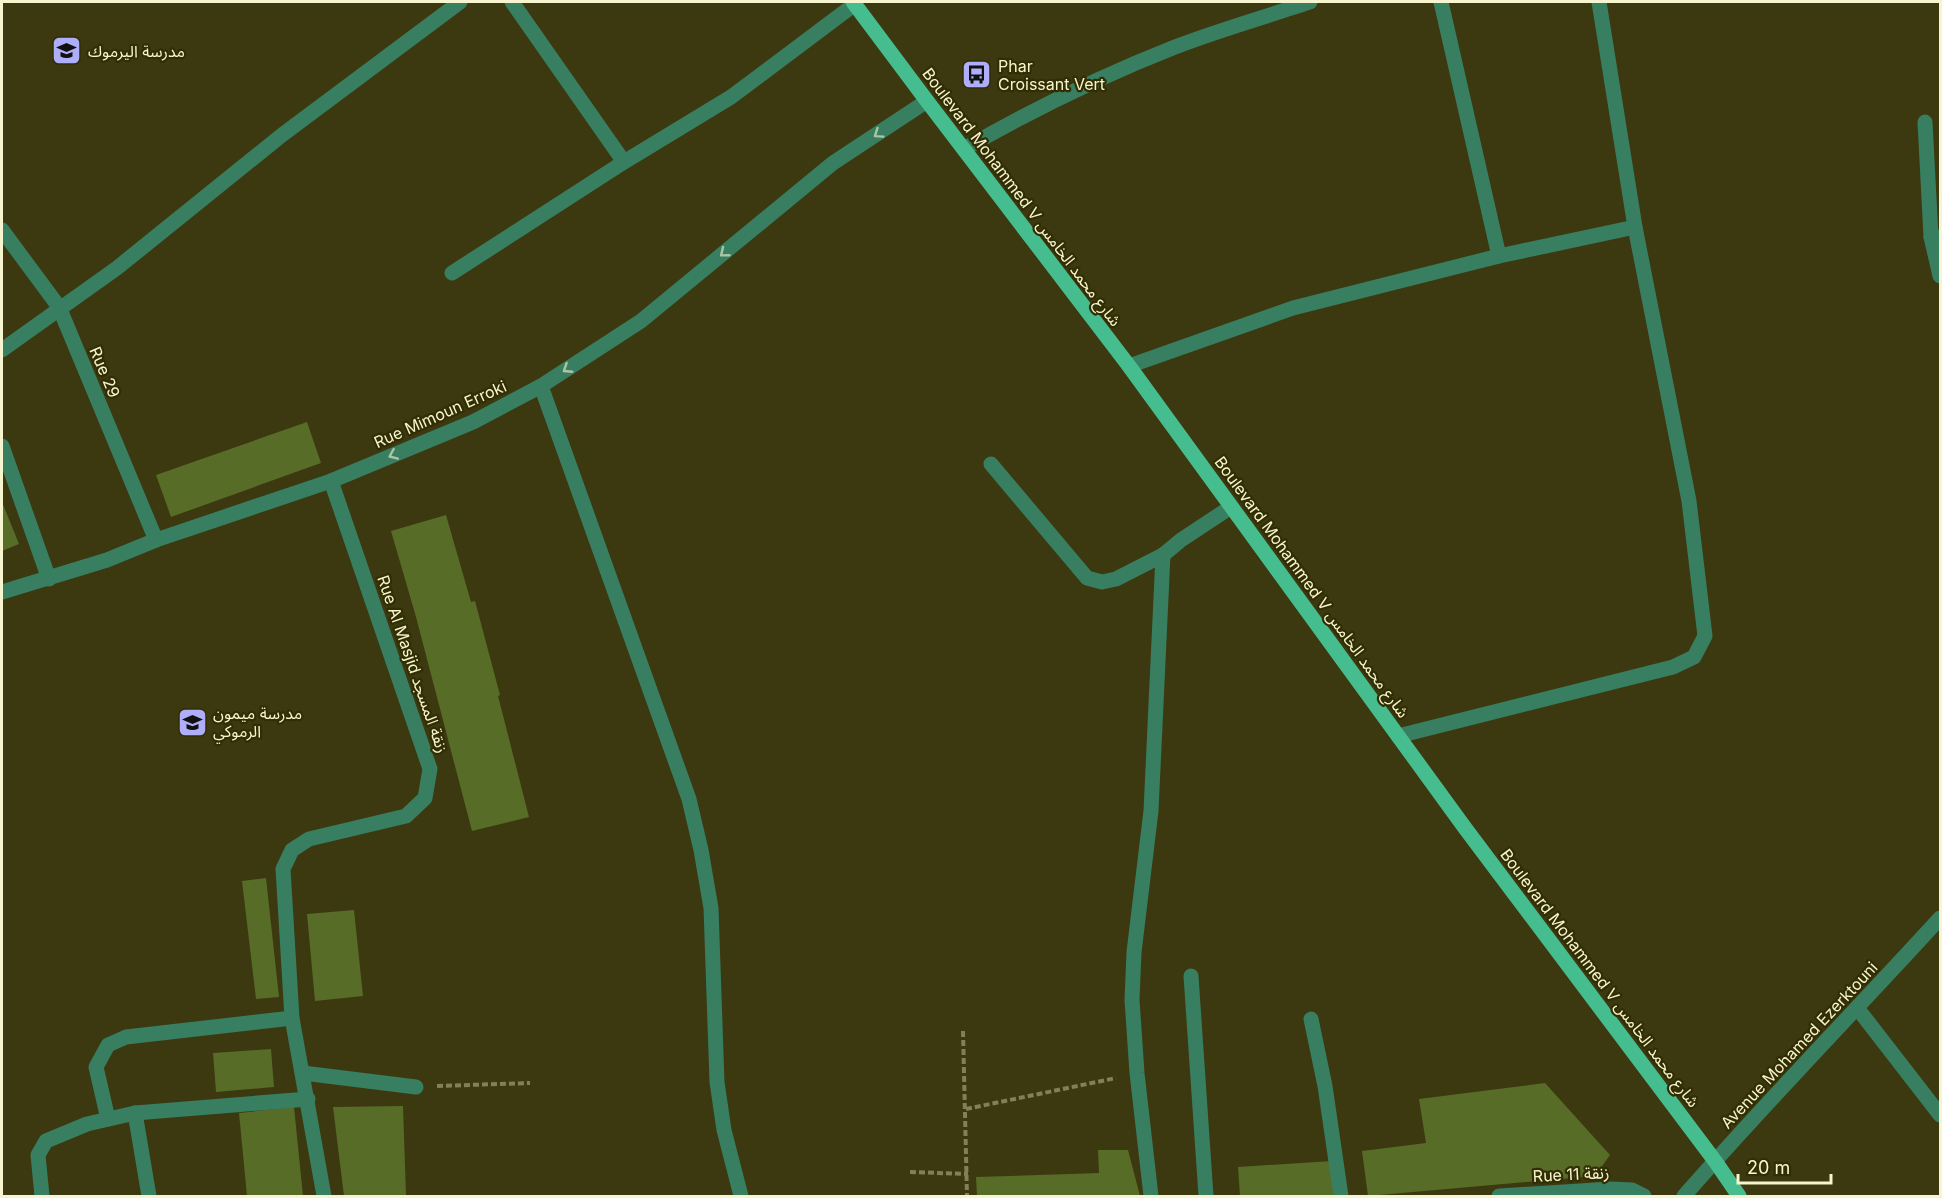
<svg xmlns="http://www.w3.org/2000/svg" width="1942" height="1198" font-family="Inter,'Noto Sans Arabic',sans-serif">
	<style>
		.building { fill: #576c27 }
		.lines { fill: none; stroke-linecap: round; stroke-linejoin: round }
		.path { stroke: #837f58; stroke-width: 4; stroke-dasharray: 6 3; stroke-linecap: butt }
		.minor { stroke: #387e61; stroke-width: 15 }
		.major { stroke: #45bd8f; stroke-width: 15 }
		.oneway { stroke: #abc5a3 }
		.labels { text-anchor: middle; stroke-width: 4.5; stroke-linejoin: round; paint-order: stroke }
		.poi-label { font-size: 16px; fill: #f7f5cf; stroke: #322e03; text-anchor: start }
		.street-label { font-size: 16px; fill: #f7f5cf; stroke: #322e03 }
	</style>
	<rect width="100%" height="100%" fill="#3c380f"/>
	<g class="building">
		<path d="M 307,422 L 321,463 L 171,517 L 156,475 Z"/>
		<path d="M 2,502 L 19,544 L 2,551 Z"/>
		<path d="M 446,515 L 471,602 L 475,601 L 500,695 L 498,696 L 529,817 L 472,831 L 416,617 L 391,531 Z"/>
		<path d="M 266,878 L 279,997 L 256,999 L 242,881 Z"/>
		<path d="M 354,910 L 363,996 L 315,1001 L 307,914 Z"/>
		<path d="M 271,1049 L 274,1087 L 216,1092 L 213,1053 Z"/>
		<path d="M 1545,1083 L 1610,1155 L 1595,1176 L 1368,1196 L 1362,1151 L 1426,1143 L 1419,1099 Z"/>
		<path d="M 403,1106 L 406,1196 L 344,1196 L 333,1107 Z"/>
		<path d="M 294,1107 L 303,1196 L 247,1196 L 239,1113 Z"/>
		<path d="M 1098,1150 L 1128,1150 L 1140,1196 L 977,1196 L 976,1177 L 1099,1173 Z"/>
		<path d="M 1332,1161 L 1334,1196 L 1240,1196 L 1238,1167 Z"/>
	</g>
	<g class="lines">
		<g class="path">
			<path d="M 963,1031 L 967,1196"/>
			<path d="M 437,1086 L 530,1083"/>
			<path d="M 966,1109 L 1116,1078"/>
			<path d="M 910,1172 L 968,1174"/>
		</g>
		<g class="minor">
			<path d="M 1441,2 L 1499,256"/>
			<path d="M 1925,122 L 1931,237 L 1940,237"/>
			<path d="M 964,149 C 1032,110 1101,76 1175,47 C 1219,30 1265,17 1310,2"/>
			<path d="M 624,162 L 731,97 L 855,4"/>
			<path d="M 2,230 L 59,307 L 156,540"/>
			<path d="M 1931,237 L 1940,276"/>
			<path d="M 452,273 L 624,162 L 512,2"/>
			<path d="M 2,350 L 117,268 L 282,135 L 460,2"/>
			<path d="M 1129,366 L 1293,308 L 1499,256 L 1635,227"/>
			<path d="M 541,386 L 689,799 L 701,850 L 711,908 L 717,1082 L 724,1130 L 741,1196"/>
			<path d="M 2,446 L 49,579"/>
			<path d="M 991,464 L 1087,578 L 1102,582 L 1116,579 L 1163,555"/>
			<path d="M 2,592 L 107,560 L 156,540 L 331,481 L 473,422 L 541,386 L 641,321 L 833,163 L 927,101"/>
			<path d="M 1398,736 L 1673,667 L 1694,657 L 1705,636 L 1689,501 L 1635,227 L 1599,2"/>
			<path d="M 1191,976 L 1206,1196"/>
			<path d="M 1858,1009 L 1940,1115"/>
			<path d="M 1311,1019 L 1325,1086 L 1341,1196"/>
			<path d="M 303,1073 L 416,1087"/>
			<path d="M 135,1113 L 149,1196"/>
			<path d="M 108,1119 L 96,1067 L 108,1045 L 126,1037 L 292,1018"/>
			<path d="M 42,1196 L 38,1155 L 46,1141 L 87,1124 L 135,1113 L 308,1099"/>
			<path d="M 324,1196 L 292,1018 L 283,869 L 292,850 L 309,839 L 406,816 L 425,798 L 430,769 L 331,481"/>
			<path d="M 1151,1196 L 1137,1073 L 1132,1000 L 1134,952 L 1151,811 L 1163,555 L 1181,540 L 1231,507"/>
			<path d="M 1499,1196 L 1611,1189 L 1632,1190 L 1644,1196"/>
			<path d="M 1684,1196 C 1767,1101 1855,1011 1940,918"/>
		</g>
		<path class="major" d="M 853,2 L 927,101 L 1129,366 L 1465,828 L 1715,1161 L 1739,1196"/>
	</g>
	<defs><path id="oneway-chevron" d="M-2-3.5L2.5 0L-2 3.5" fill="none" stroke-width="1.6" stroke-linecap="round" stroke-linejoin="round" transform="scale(1.5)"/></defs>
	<g class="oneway">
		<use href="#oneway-chevron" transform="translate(878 134) rotate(146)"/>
		<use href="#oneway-chevron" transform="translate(724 253) rotate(141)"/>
		<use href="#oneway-chevron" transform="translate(567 369) rotate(147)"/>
		<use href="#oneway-chevron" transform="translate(393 455) rotate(157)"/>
	</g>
	<defs>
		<symbol id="school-square" viewBox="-11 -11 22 22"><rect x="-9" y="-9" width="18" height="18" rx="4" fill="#afaefa" stroke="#322e03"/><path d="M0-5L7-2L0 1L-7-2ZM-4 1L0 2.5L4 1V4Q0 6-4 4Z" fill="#111"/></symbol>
		<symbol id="bus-square" viewBox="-11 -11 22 22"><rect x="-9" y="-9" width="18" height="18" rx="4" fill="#afaefa" stroke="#322e03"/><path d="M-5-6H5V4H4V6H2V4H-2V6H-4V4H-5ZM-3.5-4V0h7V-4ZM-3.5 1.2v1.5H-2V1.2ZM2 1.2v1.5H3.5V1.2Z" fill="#111"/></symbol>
	</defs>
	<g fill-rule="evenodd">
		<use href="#school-square" x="50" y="34" width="33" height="33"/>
		<use href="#bus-square" x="960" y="58" width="33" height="33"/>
		<use href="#school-square" x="176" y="706" width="33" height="33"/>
	</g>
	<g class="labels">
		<g class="poi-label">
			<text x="88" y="57">مدرسة اليرموك</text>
			<text x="998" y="72">Phar<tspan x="998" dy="18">Croissant Vert</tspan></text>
			<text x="213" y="719">مدرسة ميمون<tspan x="213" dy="18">الرموكي</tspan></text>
		</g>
		<g class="street-label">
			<text transform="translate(1022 197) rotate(53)" y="6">Boulevard Mohammed V شارع محمد الخامس</text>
			<text transform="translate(105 372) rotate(67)" y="6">Rue 29</text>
			<text transform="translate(440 414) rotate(-24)" y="6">Rue Mimoun Erroki</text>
			<text transform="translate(1312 587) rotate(54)" y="6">Boulevard Mohammed V شارع محمد الخامس</text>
			<text transform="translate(413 664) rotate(71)" y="6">Rue Al Masjid زنقة المسجد</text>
			<text transform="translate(1600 978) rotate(53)" y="6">Boulevard Mohammed V شارع محمد الخامس</text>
			<text transform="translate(1799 1045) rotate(-47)" y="6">Avenue Mohamed Ezerktouni</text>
			<text transform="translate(1571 1174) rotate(-3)" y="6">Rue 11 زنقة</text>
		</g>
	</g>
	<rect width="1942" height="1198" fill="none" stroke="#f7f5cf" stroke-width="6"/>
	<path d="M1738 1174v9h93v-9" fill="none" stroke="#f7f5cf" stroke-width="3"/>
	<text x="1747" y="1174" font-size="18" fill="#f7f5cf" stroke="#322e03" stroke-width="4.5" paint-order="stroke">20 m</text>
</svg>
